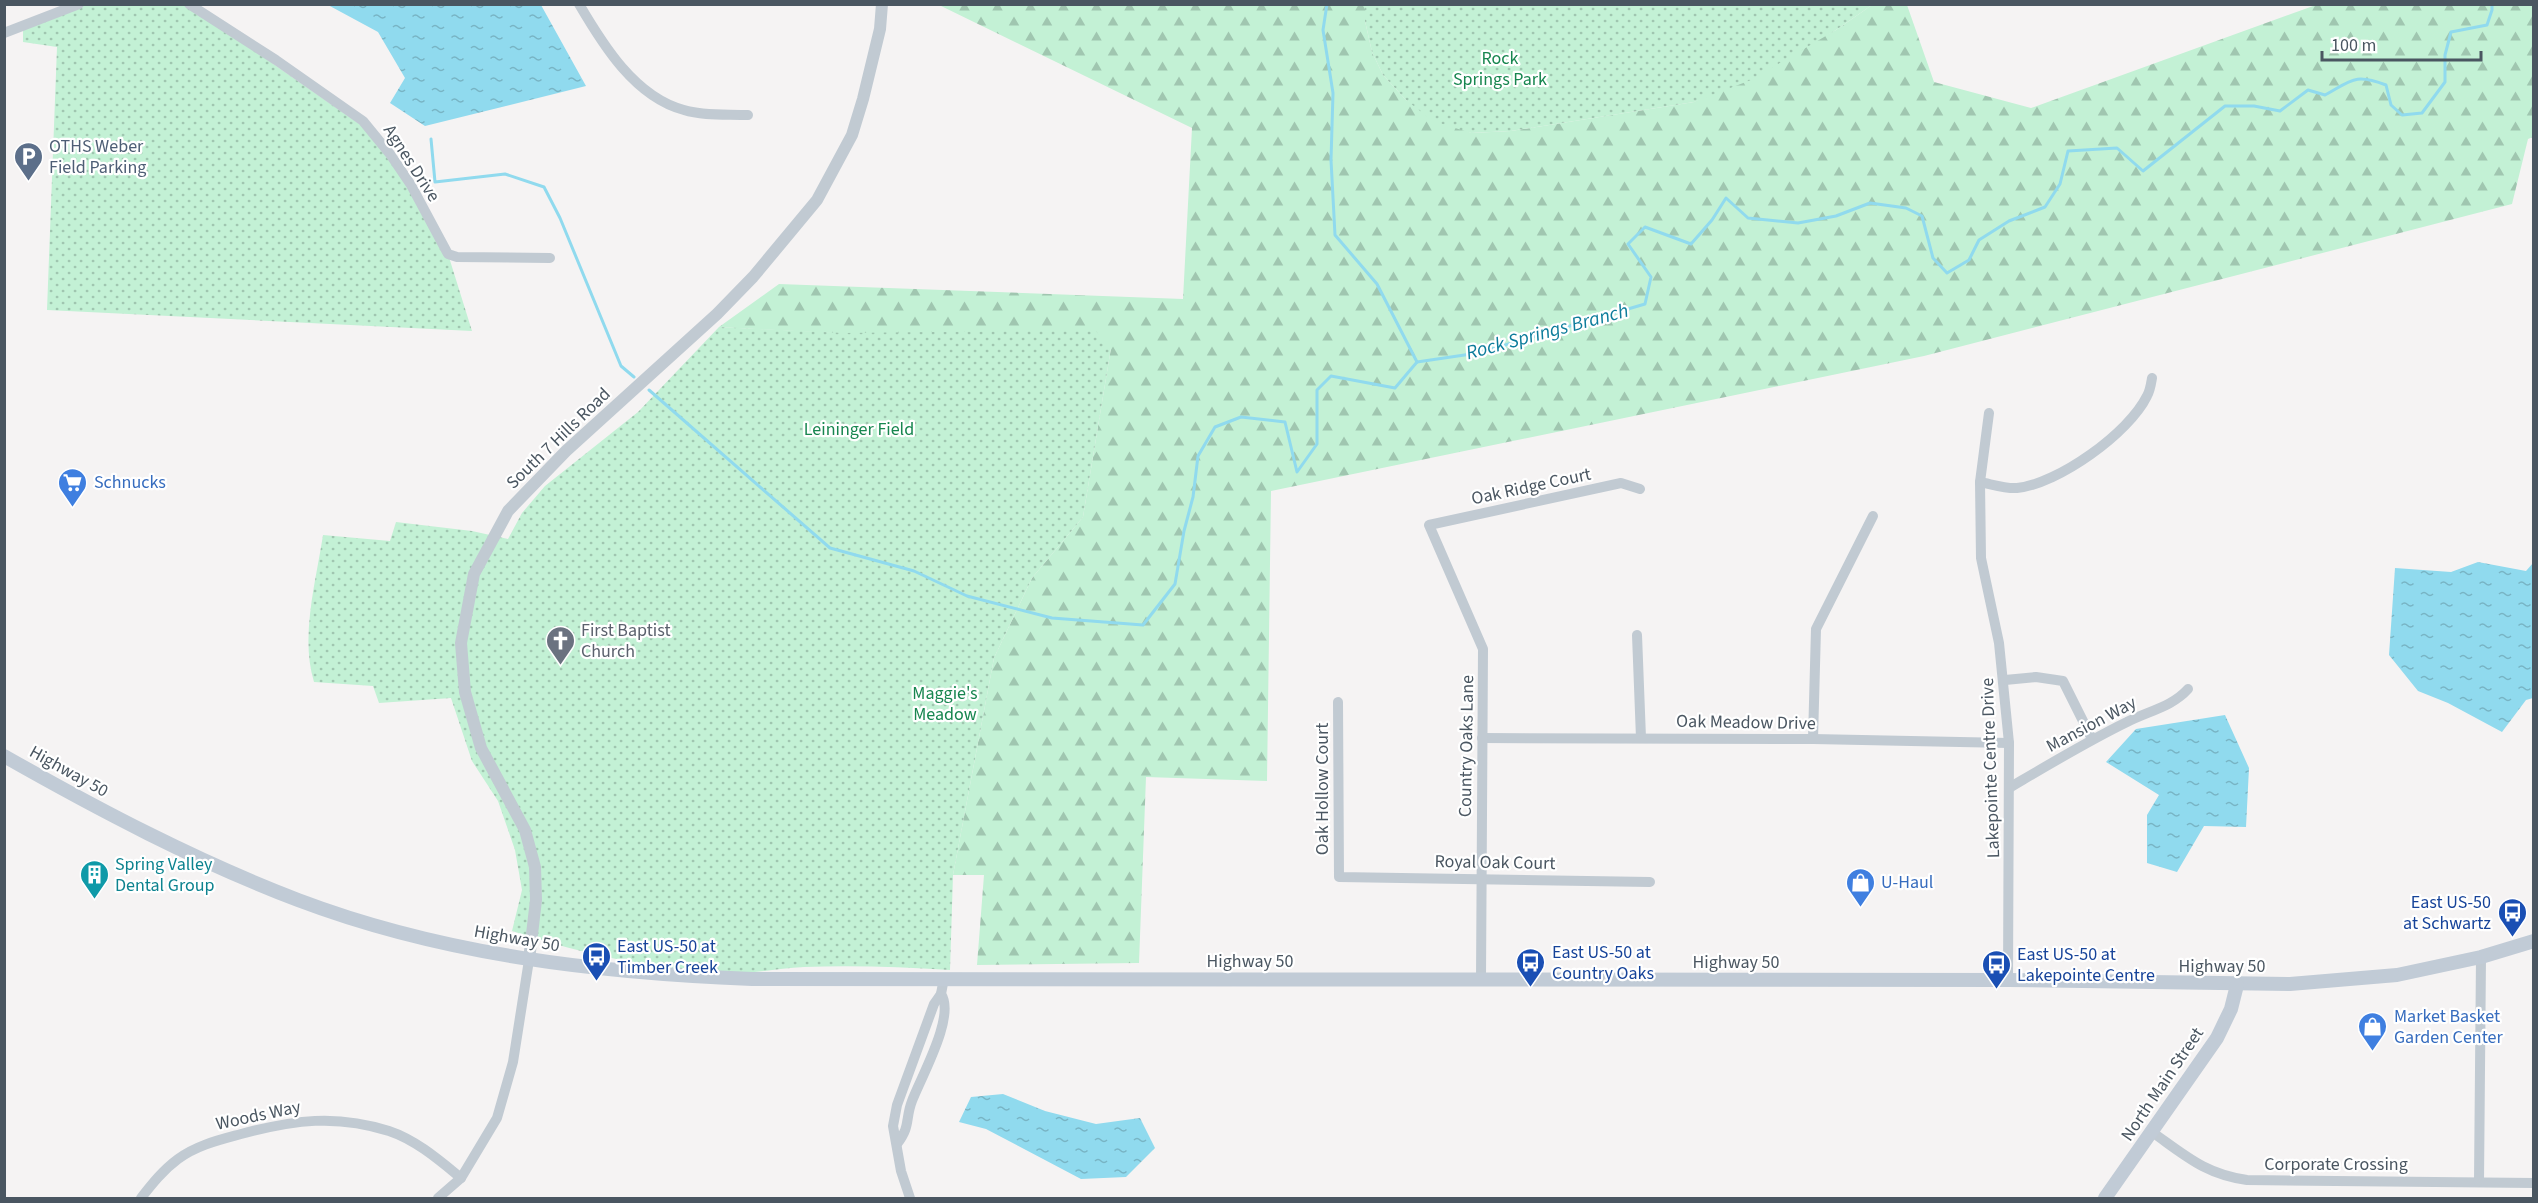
<svg xmlns="http://www.w3.org/2000/svg" width="2538" height="1203" font-family="'Source Sans 3',sans-serif">
	<style>
		.forest { fill: url(#forest-firs) }
		.park { fill: url(#park-dots) }
		.water { fill: url(#water-ripples) }
		.lines { fill: none; stroke-linecap: round; stroke-linejoin: round }
		.stream { stroke: #90daee; stroke-width: 3 }
		.minor { stroke: #c1cad2; stroke-width: 10 }
		.tertiary { stroke: #c1cad2; stroke-width: 12 }
		.secondary { stroke: #c1cbd6; stroke-width: 14 }
		.labels { text-anchor: middle; stroke-width: 4.5; stroke-linejoin: round; paint-order: stroke }
		.park-label { font-size: 18px; fill: #17864f; stroke: #fff }
		.service-label { font-size: 18px; fill: #4e5e75; stroke: #fff; text-anchor: start }
		.street-label { font-size: 18px; fill: #4a5661; stroke: #fff }
		.shop-label { font-size: 18px; fill: #366cbe; stroke: #fff; text-anchor: start }
		.worship-label { font-size: 18px; fill: #5b616d; stroke: #fff; text-anchor: start }
		.culture-label { font-size: 18px; fill: #0d838f; stroke: #fff; text-anchor: start }
		.transit-label { font-size: 18px; fill: #164399; stroke: #fff; text-anchor: start }
		.water-label { font-size: 20px; font-style: italic; fill: #0c7c9b; stroke: #fff }
	</style>
	<defs>
		<pattern id="forest-firs" width="22" height="20" patternUnits="userSpaceOnUse" patternTransform="scale(1.5)"><rect width="22" height="20" fill="#c3f1d5"/><path d="M5 1l3.5 6h-7zM16 11l3.5 6h-7z" fill="#a0c6b0"/></pattern>
		<pattern id="park-dots" width="8" height="8" patternUnits="userSpaceOnUse" patternTransform="scale(1.5)"><rect width="8" height="8" fill="#c3f1d5"/><path d="M2 2h.1M6 6h.1" fill="none" stroke="#a0c6b0" stroke-width="1.8" stroke-linecap="round"/></pattern>
		<pattern id="water-ripples" width="26" height="14" patternUnits="userSpaceOnUse" patternTransform="scale(1.5)"><rect width="26" height="14" fill="#90daee"/><path d="M2 4q2-2 4 0t4 0M15 11q2-2 4 0t4 0" fill="none" stroke="#78b4c4"/></pattern>
	</defs>
	<rect width="100%" height="100%" fill="#f5f3f3"/>
	<path class="forest" d="M 939,5 L 1365,5 L 1365,21 L 1372,52 L 1383,75 L 1406,100 L 1471,133 L 1511,131 L 1694,102 L 1836,30 L 1872,5 L 1907,5 L 1934,82 L 2031,108 L 2316,5 L 2533,5 L 2533,137 L 2528,139 L 2512,204 L 1924,356 L 1271,491 L 1267,781 L 1146,777 L 1139,963 L 977,965 L 984,875 L 953,875 L 994,658 L 1032,578 L 1083,517 L 1111,348 L 719,327 L 779,284 L 1183,299 L 1192,128 Z"/>
	<g class="park">
		<path d="M 79,5 L 189,5 L 378,137 L 448,254 L 472,331 L 47,310 L 57,47 L 23,42 L 23,27 Z"/>
		<path d="M 1365,5 L 1365,4 L 1872,5 L 1836,30 L 1751,80 L 1694,102 L 1511,131 L 1471,133 L 1433,121 L 1406,100 L 1383,75 L 1372,52 L 1365,21 Z"/>
		<path d="M 719,327 L 843,333 L 1095,330 L 1111,348 L 1083,517 L 1032,578 L 994,658 L 953,875 L 950,970 C 901,967 853,965 804,967 C 781,968 758,973 736,973 C 659,972 584,954 512,931 L 522,890 L 515,850 L 498,801 L 472,761 L 451,698 L 379,703 L 373,686 L 314,682 C 300,637 316,581 323,535 L 390,541 L 396,522 L 472,531 L 508,539 L 522,513 L 545,486 L 638,412 Z"/>
	</g>
	<g class="water">
		<path d="M 328,5 L 541,5 L 586,86 L 425,126 L 390,103 L 405,78 L 378,32 Z"/>
		<path d="M 2478,562 L 2526,571 L 2533,563 L 2533,698 L 2526,700 L 2502,732 L 2448,703 L 2418,691 L 2389,655 L 2395,568 L 2451,572 Z"/>
		<path d="M 2225,715 L 2249,768 L 2246,827 L 2204,826 L 2177,872 L 2147,863 L 2147,815 L 2159,795 L 2106,762 L 2136,729 Z"/>
		<path d="M 1003,1094 L 1045,1111 L 1096,1124 L 1140,1118 L 1155,1148 L 1126,1177 L 1081,1179 L 986,1129 L 959,1122 L 971,1097 Z"/>
	</g>
	<g class="lines">
		<g class="stream">
			<path d="M 1327,4 L 1323,30 L 1333,93 L 1331,160 L 1335,235 L 1377,284 L 1417,362"/>
			<path d="M 431,139 L 435,182 L 505,174 L 544,187 L 560,218 L 621,366 L 634,377"/>
			<path d="M 1417,362 L 1478,353 L 1645,304 L 1651,277 L 1628,244 L 1645,227 L 1691,244 L 1712,220 L 1726,198 L 1748,218 L 1798,223 L 1836,216 L 1870,203 L 1906,208 L 1922,216 L 1933,258 L 1947,273 L 1969,260 L 1979,240 L 2009,221 L 2045,207 L 2060,184 L 2068,151 L 2117,148 L 2143,171 L 2225,106 L 2254,106 L 2280,111 L 2308,90 L 2325,95 C 2352,80 2355,73 2386,85 L 2391,105 L 2402,115 L 2422,113 L 2445,82 L 2445,55 L 2451,32 L 2487,25 L 2492,10 L 2492,4"/>
			<path d="M 649,390 L 830,548 L 914,571 L 967,596 L 1052,618 L 1143,625 L 1175,584 L 1184,531 L 1193,497 L 1198,456 L 1215,427 L 1241,417 L 1285,422 L 1297,472 L 1317,444 L 1317,390 L 1331,376 L 1395,388 L 1417,362"/>
		</g>
		<g class="minor">
			<path d="M 189,4 L 276,60 L 363,121 L 390,154 L 411,185 L 448,254 L 457,257 L 550,258"/>
			<path d="M 579,4 C 603,45 635,97 684,110 C 703,116 727,114 748,115"/>
			<path d="M 4,33 L 79,4"/>
			<path d="M 1989,413 L 1980,482 L 1981,558 L 1999,643 L 2009,743 L 2008,980"/>
			<path d="M 1980,482 C 1991,484 2006,489 2017,488 C 2058,484 2129,433 2147,396 C 2150,391 2151,384 2152,378"/>
			<path d="M 1637,635 L 1641,738"/>
			<path d="M 2005,680 L 2036,677 L 2063,681 L 2092,739"/>
			<path d="M 1338,702 L 1339,877 L 1650,882"/>
			<path d="M 1482,738 L 1813,739 L 2009,743"/>
			<path d="M 1813,739 L 1816,629 L 1873,516"/>
			<path d="M 2009,788 C 2048,765 2086,742 2127,722 C 2148,711 2172,707 2188,689"/>
			<path d="M 1481,979 L 1483,649 L 1429,525 L 1621,483 L 1640,489"/>
			<path d="M 2152,1132 C 2186,1156 2205,1174 2247,1180 L 2534,1183"/>
			<path d="M 897,1144 C 911,1126 905,1119 912,1101 C 921,1077 956,1016 941,994"/>
			<path d="M 2479,1182 L 2481,957"/>
			<path d="M 141,1198 C 152,1184 163,1170 178,1159 C 197,1145 219,1140 241,1134 C 294,1120 336,1114 389,1131 C 416,1140 439,1160 461,1178"/>
			<path d="M 438,1198 L 461,1178 L 497,1118 L 513,1062 L 529,960"/>
			<path d="M 910,1198 L 901,1171 L 893,1126 L 897,1105 L 934,1004 L 941,994 L 944,978"/>
		</g>
		<path class="tertiary" d="M 529,960 L 536,900 L 535,867 L 525,830 L 481,748 L 465,692 L 461,643 L 474,574 L 508,511 L 566,451 L 717,314 L 753,277 L 817,200 L 852,135 L 863,99 L 880,29 L 882,4"/>
		<g class="secondary">
			<path d="M 4,756 C 99,810 196,861 298,900 C 443,955 598,973 752,979 L 2008,980 L 2290,984 L 2397,975 L 2481,957 L 2534,941"/>
			<path d="M 2105,1198 L 2217,1038 L 2231,1009 L 2237,985"/>
		</g>
	</g>
	<defs>
		<symbol id="parking-pin" viewBox="-11 -11 22 30"><path d="M0 17L-7.5 6A9.5 9.5 0 1 1 7.5 6Z" fill="#5c6f8a" stroke="#fff"/><path d="M-3.5-5.5H1a3.5 3.5 0 0 1 0 7H-1V5.5H-3.5ZM-1-3.4V-.6H.8a1.4 1.4 0 0 0 0-2.8Z" fill="#fff"/></symbol>
		<symbol id="supermarket-pin" viewBox="-11 -11 22 30"><path d="M0 17L-7.5 6A9.5 9.5 0 1 1 7.5 6Z" fill="#3f7fe0" stroke="#fff"/><path d="M-6-5.5h2.5l.6 2H6L4.5 2H-2.5L-4.4-4H-6ZM-1.5 3.2a1.3 1.3 0 1 0 .1 0ZM3 3.2a1.3 1.3 0 1 0 .1 0Z" fill="#fff"/></symbol>
		<symbol id="church-pin" viewBox="-11 -11 22 30"><path d="M0 17L-7.5 6A9.5 9.5 0 1 1 7.5 6Z" fill="#6b7280" stroke="#fff"/><path d="M-1.2-6h2.4v3.5h3.3v2.4h-3.3V6h-2.4V-.1h-3.3v-2.4h3.3Z" fill="#fff"/></symbol>
		<symbol id="building-pin" viewBox="-11 -11 22 30"><path d="M0 17L-7.5 6A9.5 9.5 0 1 1 7.5 6Z" fill="#0f9aa8" stroke="#fff"/><path d="M-4-6H4V6H1V3H-1V6H-4ZM-2.5-4.3h1.7v1.8h-1.7ZM.8-4.3h1.7v1.8H.8ZM-2.5-1h1.7V.8h-1.7ZM.8-1h1.7V.8H.8Z" fill="#fff"/></symbol>
		<symbol id="shop-pin" viewBox="-11 -11 22 30"><path d="M0 17L-7.5 6A9.5 9.5 0 1 1 7.5 6Z" fill="#3f7fe0" stroke="#fff"/><path d="M-5-2.5h2.3a2.7 3.5 0 0 1 5.4 0H5L5.5 6h-11ZM-1.5-2.5h3a1.5 2.3 0 0 0-3 0Z" fill="#fff"/></symbol>
		<symbol id="bus-pin" viewBox="-11 -11 22 30"><path d="M0 17L-7.5 6A9.5 9.5 0 1 1 7.5 6Z" fill="#1a4fb4" stroke="#fff"/><path d="M-5-6H5V4H4V6H2V4H-2V6H-4V4H-5ZM-3.5-4V0h7V-4ZM-3.5 1.2v1.5H-2V1.2ZM2 1.2v1.5H3.5V1.2Z" fill="#fff"/></symbol>
	</defs>
	<g fill-rule="evenodd">
		<use href="#parking-pin" x="12" y="140" width="33" height="45"/>
		<use href="#supermarket-pin" x="56" y="466" width="33" height="45"/>
		<use href="#church-pin" x="544" y="624" width="33" height="45"/>
		<use href="#building-pin" x="78" y="858" width="33" height="45"/>
		<use href="#shop-pin" x="1844" y="866" width="33" height="45"/>
		<use href="#bus-pin" x="2496" y="896" width="33" height="45"/>
		<use href="#bus-pin" x="580" y="940" width="33" height="45"/>
		<use href="#bus-pin" x="1514" y="946" width="33" height="45"/>
		<use href="#bus-pin" x="1980" y="948" width="33" height="45"/>
		<use href="#shop-pin" x="2356" y="1010" width="33" height="45"/>
	</g>
	<g class="labels">
		<g class="park-label">
			<text x="1500" y="64">Rock<tspan x="1500" dy="21">Springs Park</tspan></text>
			<text x="859" y="435">Leininger Field</text>
			<text x="945" y="699">Maggie's<tspan x="945" dy="21">Meadow</tspan></text>
		</g>
		<g class="service-label">
			<text x="49" y="152">OTHS Weber<tspan x="49" dy="21">Field Parking</tspan></text>
		</g>
		<g class="street-label">
			<text transform="translate(412 163) rotate(57)" y="6">Agnes Drive</text>
			<text transform="translate(558 438) rotate(-44)" y="6">South 7 Hills Road</text>
			<text transform="translate(1531 486) rotate(-12)" y="6">Oak Ridge Court</text>
			<text transform="translate(1746 722) rotate(1)" y="6">Oak Meadow Drive</text>
			<text transform="translate(2091 724) rotate(-28)" y="6">Mansion Way</text>
			<text transform="translate(1466 746) rotate(-89)" y="6">Country Oaks Lane</text>
			<text transform="translate(1990 768) rotate(-92)" y="6">Lakepointe Centre Drive</text>
			<text transform="translate(69 771) rotate(29)" y="6">Highway 50</text>
			<text transform="translate(1322 789) rotate(-90)" y="6">Oak Hollow Court</text>
			<text transform="translate(1495 862) rotate(1)" y="6">Royal Oak Court</text>
			<text transform="translate(517 938) rotate(10)" y="6">Highway 50</text>
			<text x="1250" y="967">Highway 50</text>
			<text x="1736" y="968">Highway 50</text>
			<text x="2222" y="972">Highway 50</text>
			<text transform="translate(2162 1084) rotate(-56)" y="6">North Main Street</text>
			<text transform="translate(258 1115) rotate(-12)" y="6">Woods Way</text>
			<text x="2336" y="1170">Corporate Crossing</text>
		</g>
		<g class="shop-label">
			<text x="94" y="488">Schnucks</text>
			<text x="1881" y="888">U-Haul</text>
			<text x="2394" y="1022">Market Basket<tspan x="2394" dy="21">Garden Center</tspan></text>
		</g>
		<g class="worship-label">
			<text x="581" y="636">First Baptist<tspan x="581" dy="21">Church</tspan></text>
		</g>
		<g class="culture-label">
			<text x="115" y="870">Spring Valley<tspan x="115" dy="21">Dental Group</tspan></text>
		</g>
		<g class="transit-label">
			<text x="2491" y="908" text-anchor="end">East US-50<tspan x="2491" dy="21">at Schwartz</tspan></text>
			<text x="617" y="952">East US-50 at<tspan x="617" dy="21">Timber Creek</tspan></text>
			<text x="1552" y="958">East US-50 at<tspan x="1552" dy="21">Country Oaks</tspan></text>
			<text x="2017" y="960">East US-50 at<tspan x="2017" dy="21">Lakepointe Centre</tspan></text>
		</g>
		<g class="water-label">
			<text transform="translate(1547 331) rotate(-15)" y="7">Rock Springs Branch</text>
		</g>
	</g>
	<rect width="2538" height="1203" fill="none" stroke="#4a5661" stroke-width="12"/>
	<path d="M2322 51v9h159v-9" fill="none" stroke="#4a5661" stroke-width="3"/>
	<text x="2331" y="51" font-size="18" fill="#4a5661" stroke="#ffffff" stroke-width="4.5" paint-order="stroke">100 m</text>
</svg>
